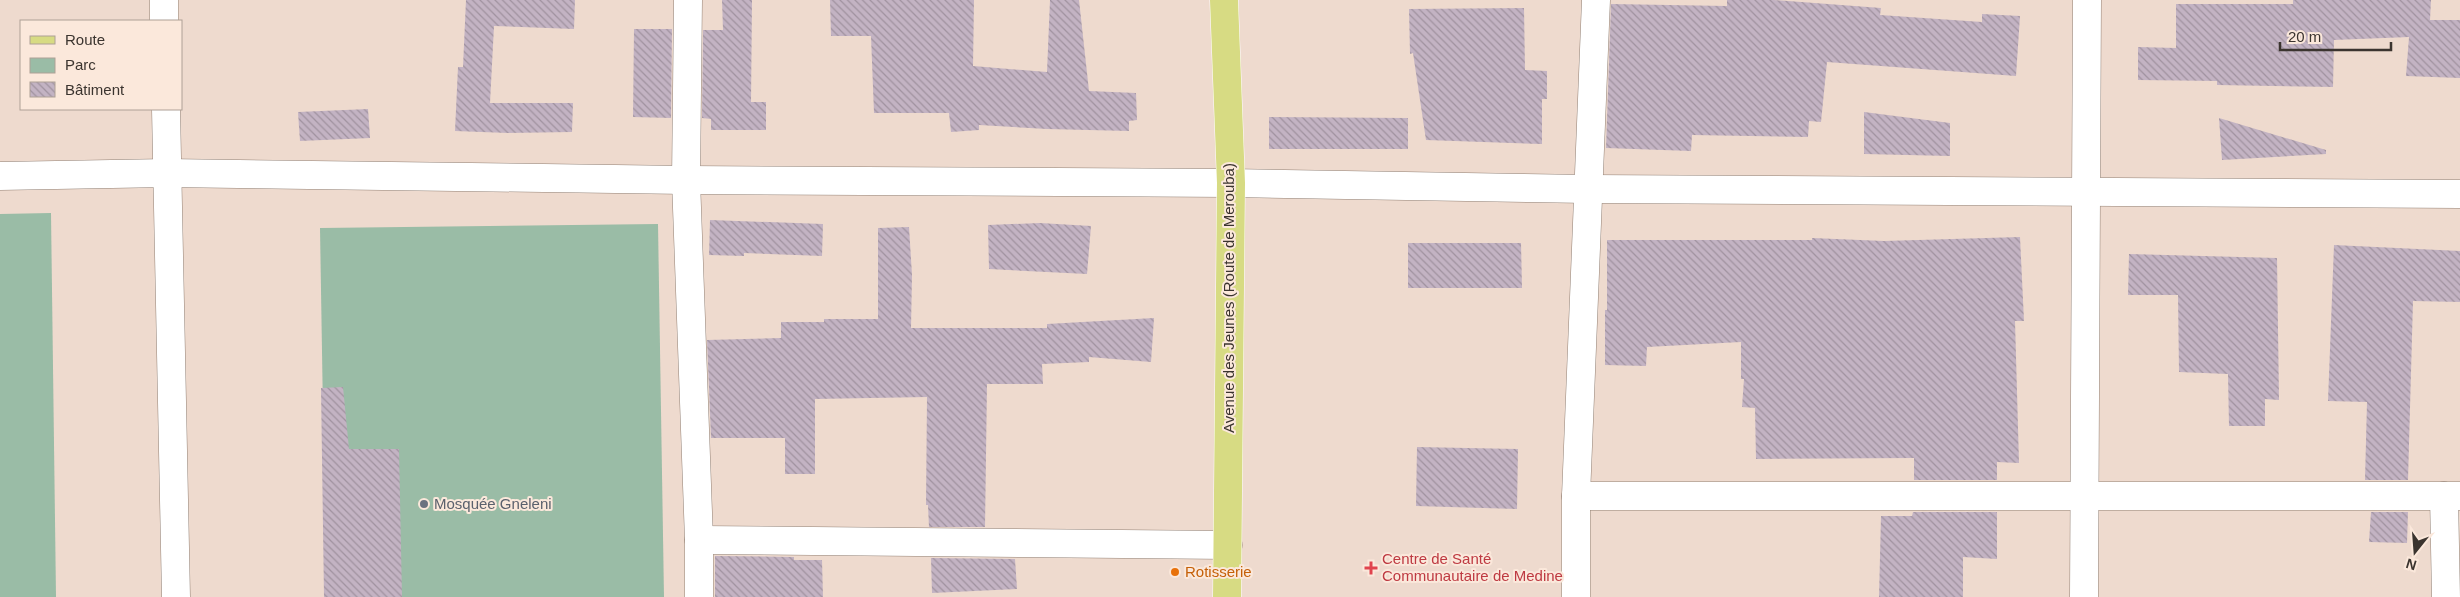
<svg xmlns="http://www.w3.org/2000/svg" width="2460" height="597" font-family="Helvetica,sans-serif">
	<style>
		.park { fill: #9abca6 }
		.building { fill: url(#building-back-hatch) }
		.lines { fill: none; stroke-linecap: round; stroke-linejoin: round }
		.minor-casing { stroke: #928175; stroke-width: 29 }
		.major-casing { stroke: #fff; stroke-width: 29 }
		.minor { stroke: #fff; stroke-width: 28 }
		.major { stroke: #d7db83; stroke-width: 28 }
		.worship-dot { fill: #6b7280; stroke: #fbe8db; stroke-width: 2 }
		.health-dot { fill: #e0444e; stroke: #fbe8db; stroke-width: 2 }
		.food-dot { fill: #e8710a; stroke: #fbe8db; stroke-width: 2 }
		.labels { text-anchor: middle; stroke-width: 4; stroke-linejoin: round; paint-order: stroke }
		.street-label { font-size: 15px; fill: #3b342f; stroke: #fbe8db }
		.worship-label { font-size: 15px; fill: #5b616d; stroke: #fbe8db; text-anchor: start }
		.health-label { font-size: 15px; fill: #be3a42; stroke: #fbe8db; text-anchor: start }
		.food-label { font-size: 15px; fill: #c56008; stroke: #fbe8db; text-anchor: start }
	</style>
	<defs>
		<pattern id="building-back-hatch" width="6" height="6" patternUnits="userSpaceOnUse" patternTransform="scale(1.25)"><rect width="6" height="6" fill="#c3b3c3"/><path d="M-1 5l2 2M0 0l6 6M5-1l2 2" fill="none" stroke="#a0929f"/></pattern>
	</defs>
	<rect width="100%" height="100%" fill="#eedace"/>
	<g class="park">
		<path d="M 51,213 L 56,597 L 0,597 L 0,214 Z"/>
		<path d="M 658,224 L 664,597 L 326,597 L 320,228 Z"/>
	</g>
	<g class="building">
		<path d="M 466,0 L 575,0 L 574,29 L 494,26 L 490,103 L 573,103 L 572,132 L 508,133 L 455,131 L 458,67 L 463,67 Z"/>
		<path d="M 722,0 L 752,0 L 751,102 L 766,102 L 766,130 L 711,130 L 711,119 L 702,118 L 703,30 L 723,30 Z"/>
		<path d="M 830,0 L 974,0 L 973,66 L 1047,72 L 1050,0 L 1079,0 L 1089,91 L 1136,93 L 1137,120 L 1129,121 L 1129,131 L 1047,129 L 979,125 L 979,130 L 951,132 L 949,113 L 874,113 L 871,36 L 831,36 Z"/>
		<path d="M 1727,0 L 1774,0 L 1881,8 L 1880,15 L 1982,22 L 1982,14 L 2020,16 L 2016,76 L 1827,62 L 1821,122 L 1809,121 L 1808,137 L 1692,135 L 1691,151 L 1606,148 L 1611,4 L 1727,6 Z"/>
		<path d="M 2293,0 L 2431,0 L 2430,20 L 2460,20 L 2460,78 L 2406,76 L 2409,37 L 2334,40 L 2333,87 L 2217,85 L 2217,81 L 2138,80 L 2138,47 L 2176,48 L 2176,4 L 2293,4 Z"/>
		<path d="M 1524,8 L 1525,70 L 1547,71 L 1547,99 L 1542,99 L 1542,144 L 1426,140 L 1413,53 L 1410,54 L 1409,9 Z"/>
		<path d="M 634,29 L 672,29 L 671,118 L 633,117 Z"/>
		<path d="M 368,109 L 370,138 L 300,141 L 298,112 Z"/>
		<path d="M 1864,112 L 1950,123 L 1950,156 L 1864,154 Z"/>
		<path d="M 1269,117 L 1408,118 L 1408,149 L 1269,149 Z"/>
		<path d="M 2219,118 L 2326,150 L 2326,154 L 2222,160 Z"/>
		<path d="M 710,220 L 823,224 L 822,256 L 744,253 L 744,256 L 709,255 Z"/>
		<path d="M 1040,223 L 1091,226 L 1087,274 L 989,269 L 988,225 Z"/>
		<path d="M 909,227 L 912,275 L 911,328 L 1047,328 L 1047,324 L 1154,318 L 1151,362 L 1089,357 L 1089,362 L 1042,364 L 1043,384 L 987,384 L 985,527 L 929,527 L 928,505 L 926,505 L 927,397 L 815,399 L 815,474 L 785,474 L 785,438 L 711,438 L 707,340 L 781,338 L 781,322 L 824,322 L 824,319 L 878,319 L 878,228 Z"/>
		<path d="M 2020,237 L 2024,321 L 2015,321 L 2019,463 L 1997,462 L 1997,480 L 1914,480 L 1914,458 L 1756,459 L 1755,408 L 1742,407 L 1744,379 L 1741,379 L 1741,342 L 1647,347 L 1646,366 L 1605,365 L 1605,310 L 1607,310 L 1607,240 L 1812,240 L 1812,238 L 1884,241 Z"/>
		<path d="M 1408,243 L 1521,243 L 1522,288 L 1408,288 Z"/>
		<path d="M 2334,245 L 2460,251 L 2460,302 L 2413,301 L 2408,480 L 2365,480 L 2367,402 L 2328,401 Z"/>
		<path d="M 2129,254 L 2277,258 L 2279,400 L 2265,399 L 2265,426 L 2229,426 L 2228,374 L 2179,372 L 2178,295 L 2128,295 Z"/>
		<path d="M 343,387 L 349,449 L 399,449 L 402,597 L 324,597 L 321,388 Z"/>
		<path d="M 1417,447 L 1518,449 L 1517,509 L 1416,506 Z"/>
		<path d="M 1913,512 L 1997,512 L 1997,559 L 1963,557 L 1963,597 L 1879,597 L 1881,516 L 1912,516 Z"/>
		<path d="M 2371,512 L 2408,512 L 2407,543 L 2369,542 Z"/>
		<path d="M 715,556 L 794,557 L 794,560 L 822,560 L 823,597 L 715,597 Z"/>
		<path d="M 931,558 L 1015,559 L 1017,589 L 932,593 Z"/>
	</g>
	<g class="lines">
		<defs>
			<g id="minor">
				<path d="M 164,0 L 164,21"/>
				<path d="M 688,0 L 686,180 L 699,540 L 699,597"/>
				<path d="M 166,109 L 176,597"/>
				<path d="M 0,176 L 167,173 L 686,180 L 1231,183 L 1588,189 L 2460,194"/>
				<path d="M 1576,496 L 2460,496"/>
				<path d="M 2444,496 L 2446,597"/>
				<path d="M 699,540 L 1228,545"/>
				<path d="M 1576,597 L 1576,496 L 1596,0"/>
				<path d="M 2084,597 L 2087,0"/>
			</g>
			<path id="major" d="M 1224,0 L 1231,183 L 1227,597"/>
		</defs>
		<use href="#minor" class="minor-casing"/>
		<use href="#major" class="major-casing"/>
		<use href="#minor" class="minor"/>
		<use href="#major" class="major"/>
	</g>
	<circle class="worship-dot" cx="424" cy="504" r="5"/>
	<path class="health-dot" d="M1368.5 560.5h5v5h5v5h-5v5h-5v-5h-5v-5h5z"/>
	<circle class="food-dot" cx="1175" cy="572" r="5"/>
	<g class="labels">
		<g class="street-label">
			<text transform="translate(1229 298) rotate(-90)" y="5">Avenue des Jeunes (Route de Merouba)</text>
		</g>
		<g class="worship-label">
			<text x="434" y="509">Mosquée Gneleni</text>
		</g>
		<g class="health-label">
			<text x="1382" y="564">Centre de Santé<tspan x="1382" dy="17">Communautaire de Medine</tspan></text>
		</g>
		<g class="food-label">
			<text x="1185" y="577">Rotisserie</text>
		</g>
	</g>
	<rect x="20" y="20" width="162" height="90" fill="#fbe8db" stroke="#aea096"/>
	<rect x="30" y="36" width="25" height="8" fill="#d7db83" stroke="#aea096"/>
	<text x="65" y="45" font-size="15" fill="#3b342f">Route</text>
	<rect x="30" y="58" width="25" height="15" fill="#9abca6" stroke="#aea096"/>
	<text x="65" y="70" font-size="15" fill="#3b342f">Parc</text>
	<rect x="30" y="82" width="25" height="15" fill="url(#building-back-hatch)" stroke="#aea096"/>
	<text x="65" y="95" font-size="15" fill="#3b342f">Bâtiment</text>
	<g transform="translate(2415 552) rotate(197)" stroke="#fbe8db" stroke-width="4" paint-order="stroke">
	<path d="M0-4L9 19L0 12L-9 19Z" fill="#3b342f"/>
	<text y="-8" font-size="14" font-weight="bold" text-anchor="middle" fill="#3b342f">N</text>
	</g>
	<path d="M2280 42v8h111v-8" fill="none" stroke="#3b342f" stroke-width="2.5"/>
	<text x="2288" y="42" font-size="15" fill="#3b342f" stroke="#fbe8db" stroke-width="4" paint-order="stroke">20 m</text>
</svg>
